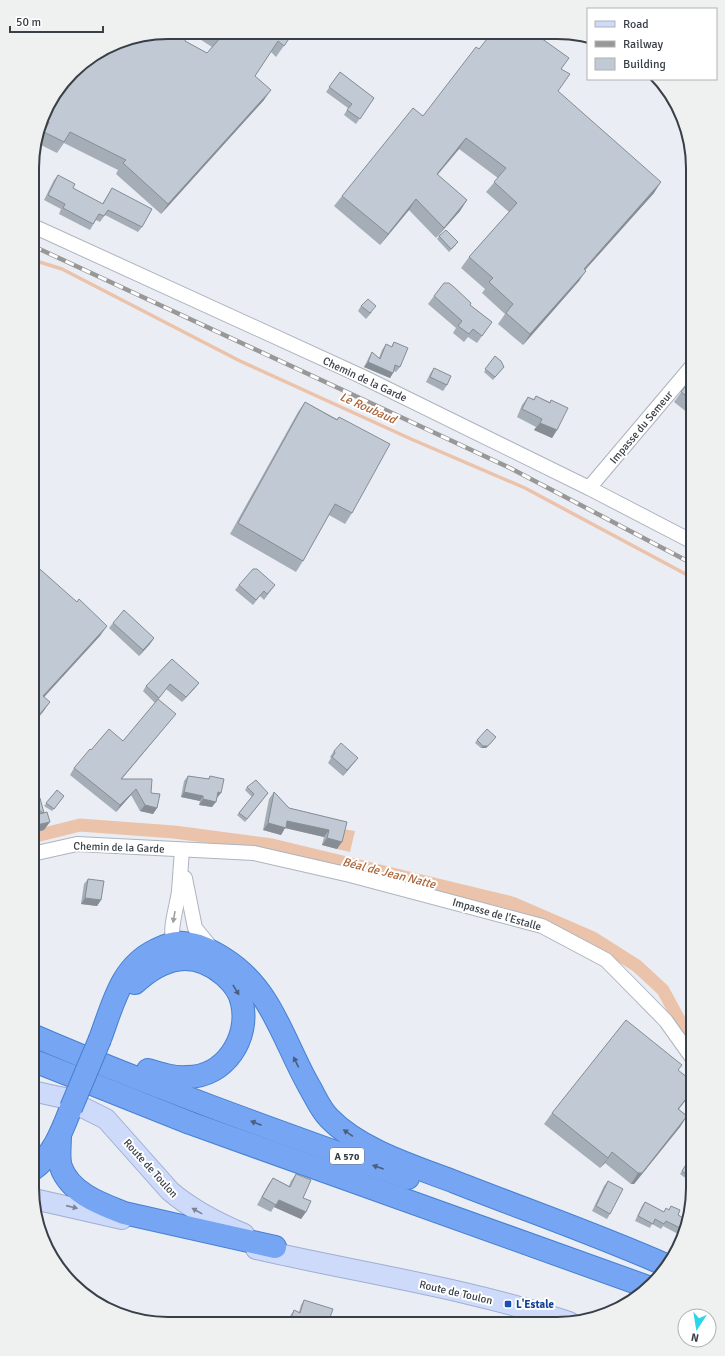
<svg xmlns="http://www.w3.org/2000/svg" width="725" height="1356" font-family="Signika,sans-serif">
	<style>
		.water { fill: #ebc3ab }
		.lines { fill: none; stroke-linecap: round; stroke-linejoin: round }
		.stream { stroke: #ebc3ab; stroke-width: 3.5 }
		.canal { stroke: #ebc3ab; stroke-width: 13 }
		.street-casing { stroke: #adb4be; stroke-width: 16 }
		.secondary-casing { stroke: #9fafd3; stroke-width: 22 }
		.highway-casing { stroke: #4680d1; stroke-width: 24 }
		.street { stroke: #fff; stroke-width: 14 }
		.secondary { stroke: #cddafa; stroke-width: 20 }
		.highway { stroke: #76a5f3; stroke-width: 22 }
		.rail-casing { stroke: #989898; stroke-width: 4.5 }
		.rail { stroke: #fff; stroke-width: 3; stroke-dasharray: 9; stroke-linecap: butt }
		.highway-bridge-casing { stroke: #4680d1; stroke-width: 24; stroke-linecap: butt }
		.highway-bridge { stroke: #76a5f3; stroke-width: 22 }
		.wall { fill: #a5adb6 }
		.shaded-wall { fill: #868d94 }
		.building { fill: #c0c9d4; stroke: #868d94 }
		.oneway { fill: #9c9fa3 }
		.oneway2 { fill: #4b5e7b }
		.oneway3 { fill: #7b8598 }
		.transit-dot { fill: #1a4fb4; stroke: #fff; stroke-width: 1.5 }
		.labels { text-anchor: middle; stroke-width: 4; stroke-linejoin: round; paint-order: stroke }
		.shield { fill: #fff; stroke: #74797e; stroke-width: 1 }
		.shield-label { font-size: 10px; font-weight: bold; fill: #383f47 }
		.street-label { font-size: 11px; fill: #383f47; stroke: #fff }
		.transit-label { font-size: 11px; font-weight: bold; fill: #164399; stroke: #fff; text-anchor: start }
		.water-label { font-size: 12px; font-style: italic; fill: #ab6439; stroke: #fff }
		.rim { fill: none; stroke: #383f47; stroke-width: 2 }
	</style>
	<rect width="100%" height="100%" fill="#eaedf4"/>
	<path class="water" d="M 343,829 L 355,831 L 350,852 L 337,849 Z"/>
	<g class="lines">
		<path class="stream" d="M 33,260 L 62,269 L 240,361 L 411,439 L 525,488 L 693,578"/>
		<path class="canal" d="M 32,837 L 80,825 L 174,832 L 272,845 L 512,903 L 593,938 L 637,966 L 663,990 L 684,1029 L 693,1042"/>
		<defs>
			<g id="street">
				<path d="M 33,226 L 361,376 L 589,488 L 693,542"/>
				<path d="M 589,488 L 693,365"/>
				<path d="M 32,854 L 77,844 L 254,853 L 350,875 L 542,926 L 606,960 L 666,1021 L 693,1059"/>
				<path d="M 185,878 L 195,928 L 213,950"/>
				<path d="M 177,950 C 166,934 177,909 179,891 C 180,878 181,864 182,850"/>
			</g>
			<g id="secondary">
				<path d="M 32,1091 L 64,1098 L 106,1119 L 170,1191 C 192,1210 218,1223 244,1234"/>
				<path d="M 34,1199 L 122,1219"/>
				<path d="M 256,1249 C 361,1273 467,1288 569,1322"/>
			</g>
			<g id="highway">
				<path d="M 135,983 C 163,957 193,949 224,975 C 232,982 240,992 242,1003 C 250,1038 225,1077 187,1077 C 174,1078 161,1074 148,1070"/>
				<path d="M 32,1035 C 155,1088 282,1133 408,1178"/>
				<path d="M 100,1039 C 113,1005 120,967 156,950 C 164,946 174,942 184,943 C 198,944 214,952 226,960 C 272,990 283,1040 309,1086 C 315,1096 320,1109 329,1118 C 360,1150 413,1166 455,1182 C 526,1210 598,1235 668,1266"/>
				<path d="M 32,1060 L 190,1123 L 648,1287"/>
				<path d="M 60,1136 C 60,1146 58,1158 61,1167 C 70,1193 101,1204 124,1213 L 275,1247"/>
				<path d="M 32,1170 C 53,1156 62,1131 71,1108"/>
			</g>
		</defs>
		<use href="#street" class="street-casing"/>
		<use href="#secondary" class="secondary-casing"/>
		<use href="#highway" class="highway-casing"/>
		<use href="#street" class="street"/>
		<use href="#secondary" class="secondary"/>
		<use href="#highway" class="highway"/>
		<defs>
			<path id="rail" d="M 33,246 L 510,468 L 693,564"/>
		</defs>
		<use href="#rail" class="rail-casing"/>
		<use href="#rail" class="rail"/>
		<defs>
			<path id="highway-bridge" d="M 71,1108 L 100,1039"/>
		</defs>
		<use href="#highway-bridge" class="highway-bridge-casing"/>
		<use href="#highway-bridge" class="highway-bridge"/>
	</g>
	<g class="wall">
		<path d="M 168,32 L 185,41 L 207,53 L 212,47 L 189,32 L 293,33 L 276,57 L 271,52 L 255,76 L 264,100 L 161,214 L 116,174 L 118,170 L 64,143 L 57,153 L 37,143 L 42,132 L 39,131 L 46,108 L 116,42 Z"/>
		<path d="M 541,38 L 561,69 L 558,91 L 654,193 L 585,270 L 579,281 L 523,345 L 498,324 L 505,314 L 482,293 L 485,289 L 461,268 L 469,257 L 509,212 L 486,192 L 498,178 L 459,149 L 437,175 L 467,200 L 460,211 L 436,238 L 409,210 L 380,245 L 334,206 L 342,196 L 423,116 L 479,49 Z"/>
		<path d="M 340,72 L 374,98 L 356,124 L 344,115 L 348,108 L 326,92 Z"/>
		<path d="M 58,175 L 73,188 L 102,204 L 112,188 L 142,227 L 138,232 L 105,215 L 100,222 L 96,220 L 90,230 L 59,214 L 61,209 L 44,200 L 54,180 Z"/>
		<path d="M 439,236 L 456,245 L 449,252 L 437,239 Z"/>
		<path d="M 434,296 L 470,305 L 492,322 L 477,343 L 468,337 L 464,342 L 453,333 L 456,328 L 428,304 Z"/>
		<path d="M 361,306 L 372,312 L 366,319 L 358,311 Z"/>
		<path d="M 394,342 L 400,367 L 396,372 L 394,371 L 393,373 L 390,378 L 364,367 L 369,357 L 372,352 L 379,358 L 382,350 L 386,344 L 391,347 Z"/>
		<path d="M 495,356 L 504,367 L 493,380 L 484,372 Z"/>
		<path d="M 434,368 L 447,385 L 443,391 L 426,382 L 430,374 Z"/>
		<path d="M 693,376 L 693,417 L 674,402 Z"/>
		<path d="M 536,396 L 550,402 L 551,400 L 557,430 L 552,438 L 534,430 L 536,427 L 517,417 L 522,405 L 528,397 L 534,399 Z"/>
		<path d="M 305,402 L 337,419 L 339,417 L 352,513 L 345,524 L 329,515 L 303,561 L 296,572 L 230,534 L 298,412 Z"/>
		<path d="M 239,585 L 275,585 L 264,600 L 260,596 L 253,605 L 235,590 Z"/>
		<path d="M 113,623 L 154,638 L 150,644 L 139,656 L 109,628 Z"/>
		<path d="M 172,659 L 195,688 L 182,702 L 166,689 L 157,701 L 171,720 L 122,779 L 151,793 L 157,808 L 153,814 L 140,811 L 131,795 L 116,812 L 70,775 L 74,768 L 91,750 L 123,741 L 155,703 L 143,691 L 146,686 Z"/>
		<path d="M 496,737 L 486,748 L 481,748 L 475,743 L 477,740 Z"/>
		<path d="M 334,751 L 358,758 L 354,763 L 343,776 L 328,763 L 331,758 L 330,757 Z"/>
		<path d="M 188,776 L 208,779 L 210,776 L 217,798 L 212,807 L 199,805 L 200,801 L 181,797 L 184,781 Z"/>
		<path d="M 247,787 L 268,793 L 245,822 L 237,815 L 252,797 L 245,790 Z"/>
		<path d="M 57,790 L 64,796 L 52,811 L 44,806 Z"/>
		<path d="M 32,792 L 44,813 L 44,830 L 32,833 L 32,816 L 35,815 L 32,813 Z"/>
		<path d="M 274,792 L 289,808 L 347,822 L 337,849 L 322,845 L 324,837 L 285,828 L 281,835 L 263,830 L 269,799 Z"/>
		<path d="M 88,879 L 101,900 L 97,906 L 81,904 L 84,884 Z"/>
		<path d="M 678,1071 L 689,1096 L 679,1109 L 687,1116 L 680,1127 L 634,1184 L 631,1184 L 605,1163 L 600,1168 L 544,1124 L 552,1113 Z"/>
		<path d="M 690,1158 L 693,1173 L 688,1180 L 680,1174 Z"/>
		<path d="M 296,1174 L 306,1212 L 301,1219 L 274,1207 L 271,1212 L 257,1205 L 268,1185 L 273,1178 L 289,1186 L 291,1181 Z"/>
		<path d="M 608,1181 L 610,1214 L 607,1219 L 592,1211 L 604,1186 Z"/>
		<path d="M 645,1202 L 664,1212 L 669,1210 L 671,1206 L 678,1215 L 687,1220 L 683,1240 L 679,1237 L 680,1235 L 663,1226 L 661,1229 L 652,1224 L 650,1228 L 635,1221 L 642,1206 Z"/>
		<path d="M 304,1300 L 328,1323 L 288,1323 L 290,1316 L 294,1310 L 299,1312 L 301,1305 Z"/>
	</g>
	<g class="shaded-wall">
		<path d="M 271,90 L 264,100 L 161,214 L 168,204 Z"/>
		<path d="M 466,138 L 459,149 L 429,185 L 437,174 Z"/>
		<path d="M 661,182 L 654,193 L 577,279 L 584,269 Z"/>
		<path d="M 416,199 L 409,210 L 380,245 L 388,234 Z"/>
		<path d="M 467,200 L 460,211 L 436,238 L 444,228 Z"/>
		<path d="M 586,271 L 579,281 L 523,345 L 530,334 Z"/>
		<path d="M 368,362 L 393,373 L 390,378 L 364,367 Z"/>
		<path d="M 540,423 L 557,430 L 552,438 L 534,430 Z"/>
		<path d="M 107,626 L 100,636 L 36,706 L 43,696 Z"/>
		<path d="M 154,638 L 150,644 L 139,656 L 143,650 Z"/>
		<path d="M 199,683 L 195,688 L 182,702 L 186,697 Z"/>
		<path d="M 50,702 L 43,712 L 33,724 L 33,722 Z"/>
		<path d="M 496,737 L 486,748 L 481,748 L 483,746 Z"/>
		<path d="M 358,758 L 354,763 L 343,776 L 347,770 Z"/>
		<path d="M 136,789 L 131,795 L 116,812 L 120,805 Z"/>
		<path d="M 184,792 L 203,796 L 200,801 L 181,797 Z"/>
		<path d="M 218,792 L 221,793 L 217,798 L 214,797 Z"/>
		<path d="M 203,799 L 216,802 L 212,807 L 199,805 Z"/>
		<path d="M 145,805 L 157,808 L 153,814 L 140,811 Z"/>
		<path d="M 287,821 L 329,830 L 324,837 L 285,828 L 281,835 L 263,830 L 268,823 Z"/>
		<path d="M 50,822 L 44,830 L 32,833 L 32,826 Z"/>
		<path d="M 327,838 L 342,842 L 337,849 L 322,845 Z"/>
		<path d="M 85,898 L 101,900 L 97,906 L 81,904 Z"/>
		<path d="M 693,1090 L 689,1096 L 670,1120 L 678,1109 Z"/>
		<path d="M 687,1116 L 680,1127 L 634,1184 L 631,1184 L 638,1173 Z"/>
		<path d="M 612,1152 L 605,1163 L 600,1168 L 608,1158 Z"/>
		<path d="M 279,1200 L 306,1212 L 301,1219 L 274,1207 Z"/>
	</g>
	<g class="building">
		<path d="M 167,32 L 188,32 L 185,41 L 207,53 L 221,37 L 213,32 L 293,33 L 284,46 L 278,41 L 255,76 L 271,90 L 168,204 L 123,163 L 126,160 L 70,132 L 64,142 L 44,132 L 49,122 L 43,118 L 46,108 L 78,66 L 116,42 Z"/>
		<path d="M 491,34 L 543,34 L 541,38 L 569,58 L 561,69 L 570,74 L 558,91 L 661,182 L 584,269 L 586,271 L 530,334 L 506,313 L 513,304 L 489,282 L 493,278 L 469,257 L 517,203 L 494,182 L 506,168 L 466,138 L 437,174 L 467,200 L 444,228 L 416,199 L 388,234 L 342,196 L 413,108 L 423,116 L 476,47 L 479,49 Z"/>
		<path d="M 340,72 L 374,98 L 360,119 L 347,110 L 352,104 L 329,87 Z"/>
		<path d="M 58,175 L 75,184 L 73,188 L 103,204 L 112,188 L 152,209 L 142,227 L 108,210 L 104,216 L 99,214 L 93,224 L 63,208 L 65,204 L 48,195 Z"/>
		<path d="M 446,230 L 458,242 L 451,249 L 439,236 Z"/>
		<path d="M 444,283 L 449,283 L 454,287 L 471,303 L 470,305 L 492,322 L 482,336 L 473,329 L 469,334 L 458,326 L 462,321 L 434,296 Z"/>
		<path d="M 368,299 L 376,306 L 370,313 L 361,306 Z"/>
		<path d="M 394,342 L 408,348 L 400,367 L 395,365 L 393,373 L 368,362 L 372,352 L 380,359 L 386,344 L 392,347 Z"/>
		<path d="M 495,356 L 501,361 L 504,367 L 495,377 L 485,369 Z"/>
		<path d="M 434,368 L 451,376 L 447,385 L 430,377 Z"/>
		<path d="M 693,376 L 693,401 L 681,392 Z"/>
		<path d="M 536,396 L 550,403 L 551,400 L 568,408 L 557,430 L 540,423 L 542,419 L 522,409 L 528,397 L 534,400 Z"/>
		<path d="M 305,402 L 337,420 L 339,417 L 390,444 L 352,513 L 335,504 L 303,561 L 238,523 Z"/>
		<path d="M 33,563 L 77,602 L 79,599 L 107,626 L 43,696 L 50,702 L 33,722 Z"/>
		<path d="M 253,569 L 257,569 L 275,585 L 267,594 L 264,591 L 256,600 L 239,585 Z"/>
		<path d="M 124,610 L 154,638 L 143,650 L 113,623 Z"/>
		<path d="M 172,659 L 199,683 L 186,697 L 170,684 L 159,698 L 146,686 Z"/>
		<path d="M 158,699 L 176,714 L 121,779 L 152,779 L 151,793 L 160,794 L 157,808 L 145,805 L 136,789 L 120,805 L 74,768 L 90,749 L 91,750 L 109,729 L 123,741 Z"/>
		<path d="M 487,729 L 496,737 L 488,746 L 483,746 L 477,740 Z"/>
		<path d="M 341,743 L 358,758 L 347,770 L 332,757 L 335,753 L 334,751 Z"/>
		<path d="M 188,776 L 209,779 L 210,776 L 224,779 L 221,793 L 218,792 L 216,802 L 203,799 L 203,796 L 184,792 Z"/>
		<path d="M 256,780 L 268,793 L 247,819 L 239,813 L 254,794 L 247,787 Z"/>
		<path d="M 57,790 L 64,796 L 54,809 L 46,803 Z"/>
		<path d="M 32,792 L 40,798 L 44,813 L 43,813 L 32,804 Z"/>
		<path d="M 274,792 L 289,808 L 347,822 L 342,842 L 327,838 L 329,830 L 287,821 L 286,828 L 268,823 Z"/>
		<path d="M 47,812 L 50,822 L 32,826 L 32,816 Z"/>
		<path d="M 88,879 L 104,881 L 101,900 L 85,898 Z"/>
		<path d="M 626,1020 L 682,1065 L 678,1070 L 693,1082 L 693,1090 L 678,1109 L 687,1116 L 642,1173 L 638,1173 L 612,1152 L 608,1158 L 552,1113 Z"/>
		<path d="M 690,1158 L 693,1160 L 693,1173 L 690,1177 L 682,1171 Z"/>
		<path d="M 296,1174 L 311,1180 L 303,1198 L 311,1201 L 306,1212 L 279,1200 L 276,1205 L 262,1197 L 273,1178 L 290,1187 Z"/>
		<path d="M 608,1181 L 623,1189 L 610,1214 L 596,1206 Z"/>
		<path d="M 645,1202 L 664,1212 L 666,1208 L 669,1210 L 671,1206 L 680,1210 L 678,1215 L 687,1220 L 684,1234 L 682,1233 L 684,1230 L 666,1221 L 664,1224 L 655,1219 L 653,1224 L 638,1216 Z"/>
		<path d="M 304,1300 L 333,1309 L 328,1323 L 289,1323 L 294,1310 L 300,1313 Z"/>
	</g>
	<defs><path id="oneway-solid" d="M-6-.8H1V-3.2L6.5 0L1 3.2V.8H-6Z"/></defs>
	<use class="oneway" href="#oneway-solid" transform="translate(174 917) rotate(100)"/>
	<g class="oneway2">
		<use href="#oneway-solid" transform="translate(236 990) rotate(59)"/>
		<use href="#oneway-solid" transform="translate(296 1062) rotate(-116)"/>
		<use href="#oneway-solid" transform="translate(256 1123) rotate(-159)"/>
		<use href="#oneway-solid" transform="translate(348 1133) rotate(-145)"/>
		<use href="#oneway-solid" transform="translate(378 1167) rotate(-161)"/>
	</g>
	<g class="oneway3">
		<use href="#oneway-solid" transform="translate(72 1207) rotate(13)"/>
		<use href="#oneway-solid" transform="translate(197 1211) rotate(-151)"/>
	</g>
	<rect class="transit-dot" x="504" y="1300" width="8" height="8" rx="2"/>
	<g class="labels">
		<rect class="shield" x="330" y="1148" width="34" height="16" rx="3"/>
		<g class="shield-label">
			<text x="347" y="1160">A 570</text>
		</g>
		<g class="street-label">
			<text transform="translate(365 379) rotate(25)" y="4">Chemin de la Garde</text>
			<text transform="translate(641 427) rotate(-50)" y="4">Impasse du Semeur</text>
			<text transform="translate(119 847) rotate(2)" y="4">Chemin de la Garde</text>
			<text transform="translate(497 914) rotate(16)" y="4">Impasse de l'Estalle</text>
			<text transform="translate(151 1168) rotate(48)" y="4">Route de Toulon</text>
			<text transform="translate(456 1292) rotate(13)" y="4">Route de Toulon</text>
		</g>
		<g class="transit-label">
			<text x="516" y="1308">L'Estale</text>
		</g>
		<g class="water-label">
			<text transform="translate(368 408) rotate(24)" y="4">Le Roubaud</text>
			<text transform="translate(389 873) rotate(14)" y="4">Béal de Jean Natte</text>
		</g>
	</g>
	<path d="M0 0H725V1356H0ZM168 39H557A129 129 0 0 1 686 168V1188A129 129 0 0 1 557 1317H168A129 129 0 0 1 39 1188V168A129 129 0 0 1 168 39Z" fill="#eff0f0" fill-rule="evenodd"/>
	<path class="rim" d="M168 39H557A129 129 0 0 1 686 168V1188A129 129 0 0 1 557 1317H168A129 129 0 0 1 39 1188V168A129 129 0 0 1 168 39Z"/>
	<rect x="587" y="8" width="130" height="72" fill="#ffffff" stroke="#afb2b5"/>
	<rect x="595" y="21" width="20" height="6" fill="#cddafa" stroke="#afb2b5"/>
	<text x="623" y="28" font-size="12" fill="#383f47">Road</text>
	<rect x="595" y="41" width="20" height="6" fill="#989898" stroke="#afb2b5"/>
	<text x="623" y="48" font-size="12" fill="#383f47">Railway</text>
	<rect x="595" y="58" width="20" height="12" fill="#c0c9d4" stroke="#afb2b5"/>
	<text x="623" y="68" font-size="12" fill="#383f47">Building</text>
	<g transform="translate(697 1328) rotate(192)"><circle r="19" fill="#ffffff" stroke="#afb2b5"/>
	<path d="M0-3L7 15L0 10L-7 15Z" fill="#2bd5e9"/>
	<text y="-6" font-size="11" font-weight="bold" text-anchor="middle" fill="#383f47">N</text>
	</g>
	<path d="M10 26v6h93v-6" fill="none" stroke="#383f47" stroke-width="2"/>
	<text x="16" y="26" font-size="12" fill="#383f47" stroke="#ffffff" stroke-width="3" paint-order="stroke">50 m</text>
</svg>
